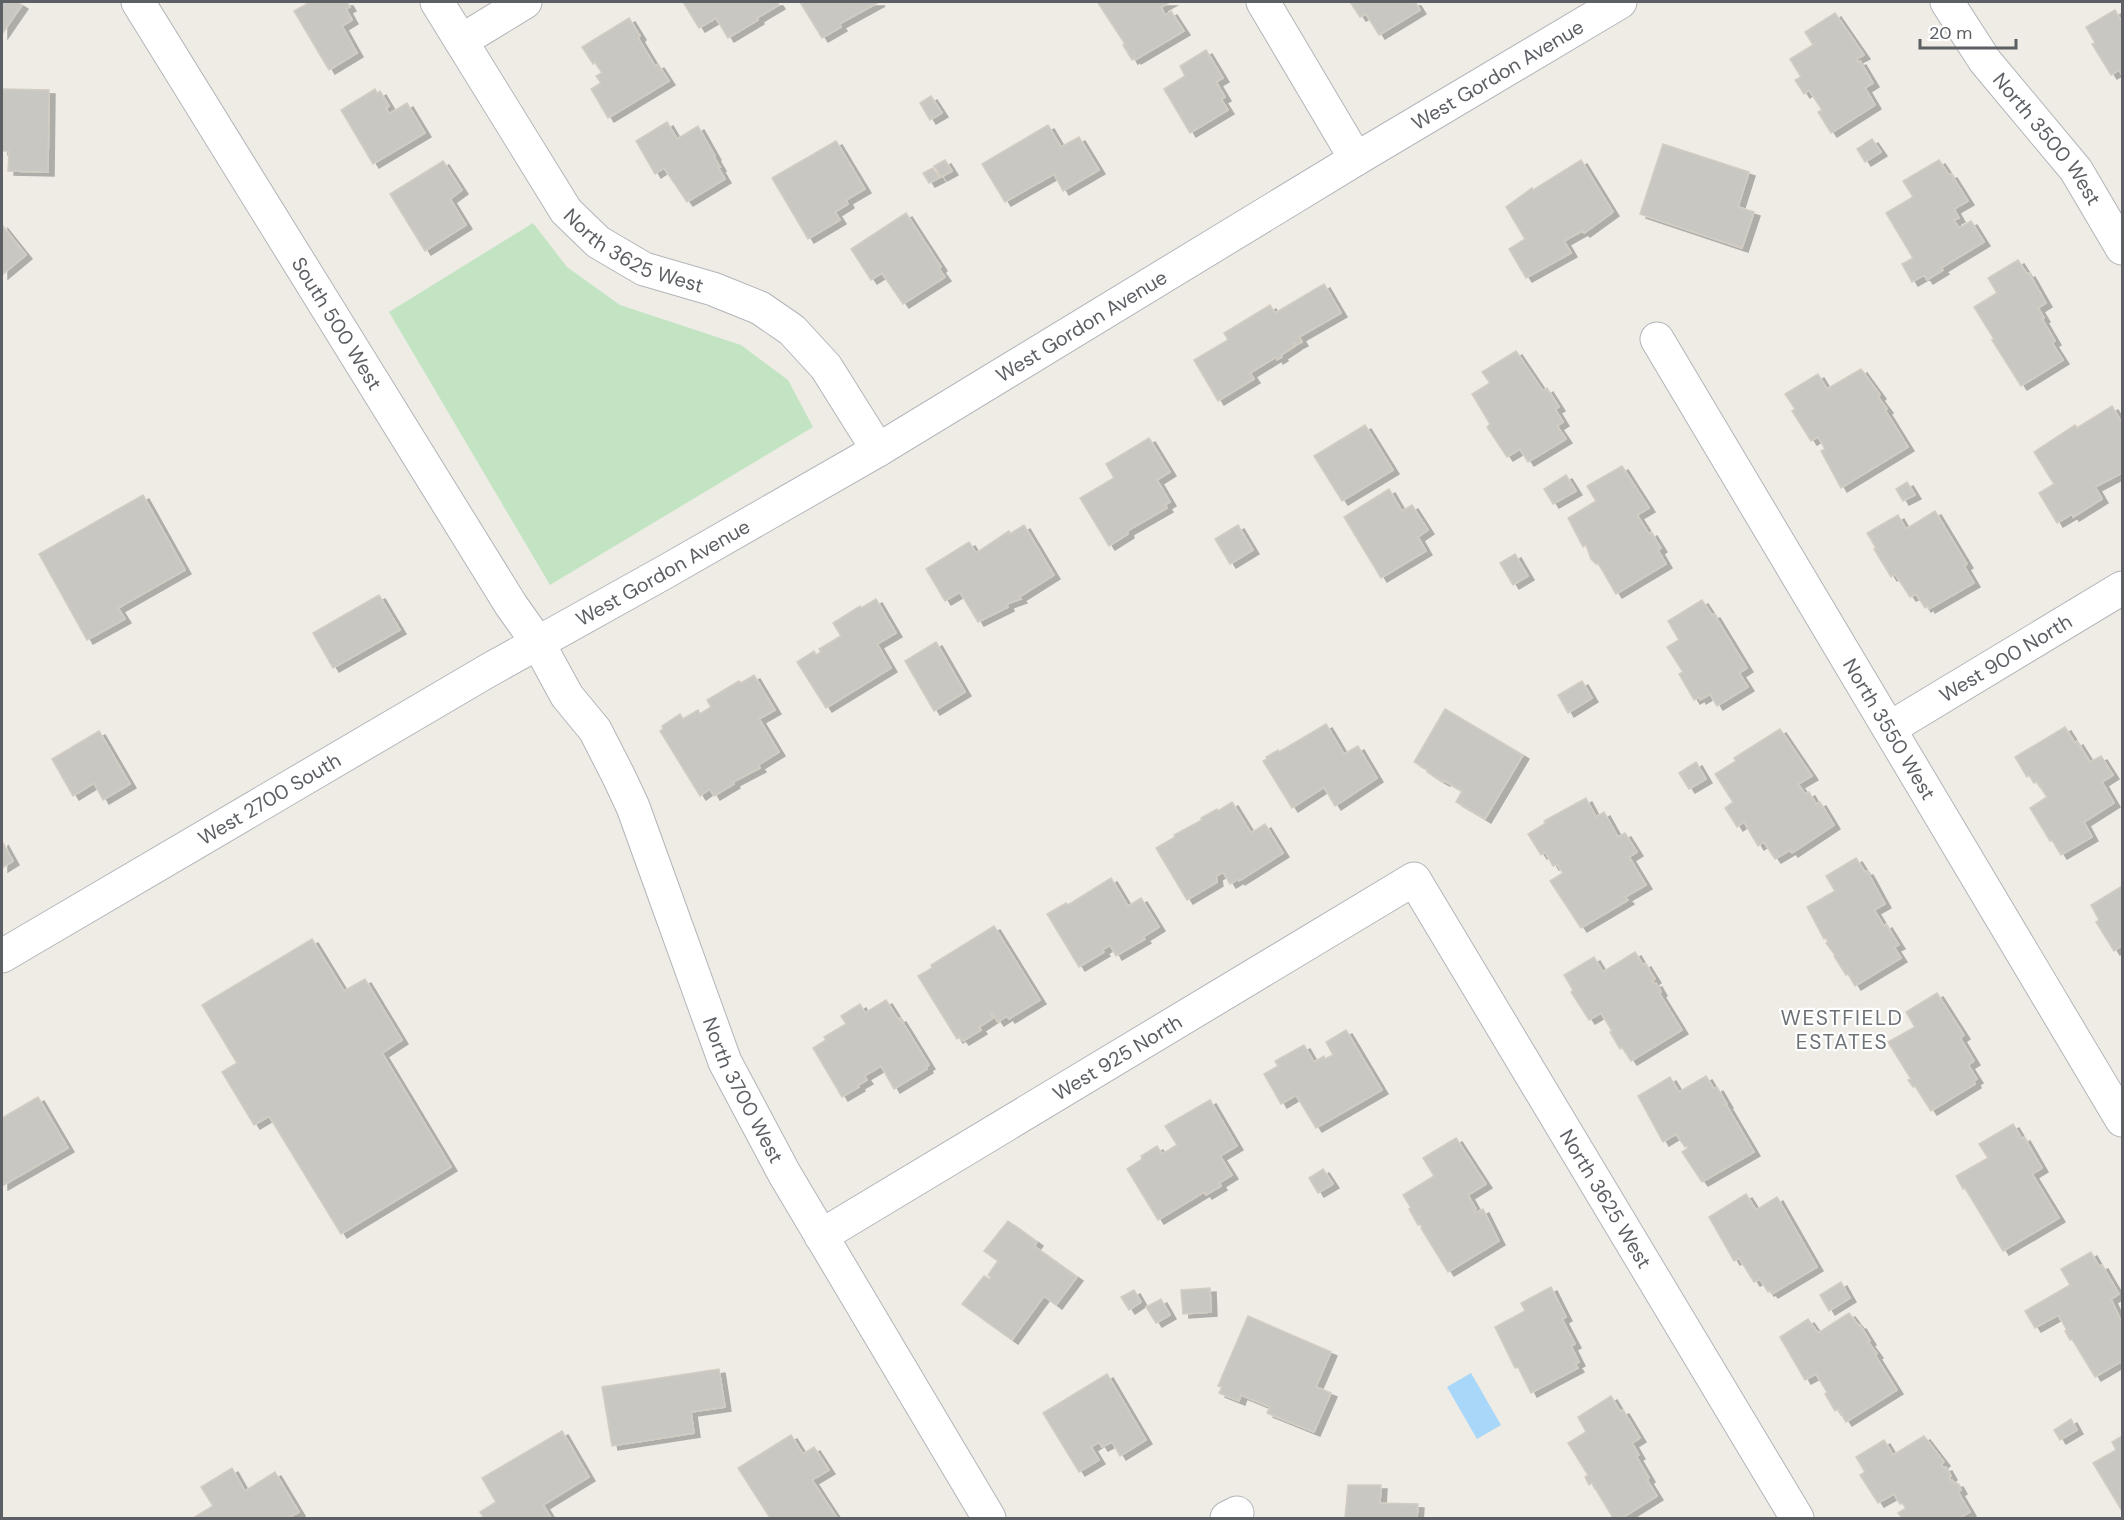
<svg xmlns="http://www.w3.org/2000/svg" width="2124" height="1520" font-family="'DM Sans',sans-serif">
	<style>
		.green { fill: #c3e4c3 }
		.water { fill: #a9d7f9 }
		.building { fill: #c9c7c2; stroke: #d2cdc3; stroke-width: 1.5; filter: url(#shadow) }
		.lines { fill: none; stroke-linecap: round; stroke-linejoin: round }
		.minor-casing { stroke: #b2b5b9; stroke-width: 35 }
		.tertiary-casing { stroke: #b2b5b9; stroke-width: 35 }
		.secondary-casing { stroke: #b3b7bb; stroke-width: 35 }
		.minor { stroke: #fff; stroke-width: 33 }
		.tertiary { stroke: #fff; stroke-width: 33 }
		.secondary { stroke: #fff; stroke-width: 33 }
		.labels { text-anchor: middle; stroke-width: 4.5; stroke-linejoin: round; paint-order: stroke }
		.street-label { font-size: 20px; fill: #5c6064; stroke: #fff }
		.neighbourhood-label { font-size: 21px; letter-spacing: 1.5px; fill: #6d7276; stroke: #fff }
	</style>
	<defs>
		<filter id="shadow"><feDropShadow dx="6" dy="4" stdDeviation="0" flood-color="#0004"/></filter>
	</defs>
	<rect width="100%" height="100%" fill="#eeece5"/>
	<path class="green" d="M 533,223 L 567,267 L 620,305 L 741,345 L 788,380 L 813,427 L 550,585 L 389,312 Z"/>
	<path class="water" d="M 1471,1373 L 1501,1425 L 1477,1439 L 1447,1387 Z"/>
	<g class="building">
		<path d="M 2,2 L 17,2 L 22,5 L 2,34 Z"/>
		<path d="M 310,2 L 347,2 L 350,7 L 346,9 L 352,20 L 342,26 L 357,53 L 329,70 L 294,11 Z"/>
		<path d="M 683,2 L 777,2 L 779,5 L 757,18 L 758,20 L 728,38 L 716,18 L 699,28 Z"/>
		<path d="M 800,2 L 879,2 L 839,24 L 841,27 L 822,38 Z"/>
		<path d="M 1101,2 L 1170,2 L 1161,7 L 1165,15 L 1171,11 L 1184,31 L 1135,60 L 1134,58 L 1132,60 L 1123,45 L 1125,44 L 1098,3 Z"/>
		<path d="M 1350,2 L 1415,2 L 1420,10 L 1379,35 L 1366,14 L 1360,17 Z"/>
		<path d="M 2115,10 L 2122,22 L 2122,75 L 2119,70 L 2111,75 L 2092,44 L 2095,43 L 2086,27 Z"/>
		<path d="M 1835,13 L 1864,55 L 1856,59 L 1858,62 L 1860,61 L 1873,83 L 1865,88 L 1875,105 L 1831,133 L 1818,112 L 1822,110 L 1809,90 L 1804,94 L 1795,80 L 1801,77 L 1790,59 L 1813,45 L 1805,32 Z"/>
		<path d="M 629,18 L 640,36 L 638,38 L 655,66 L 658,64 L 669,81 L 608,118 L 591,89 L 601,83 L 596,76 L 602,73 L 595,62 L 593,64 L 582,47 Z"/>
		<path d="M 1206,50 L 1223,78 L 1216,82 L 1225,97 L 1221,99 L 1228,110 L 1190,133 L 1164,89 L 1185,76 L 1180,66 Z"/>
		<path d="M 2,89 L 49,90 L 48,172 L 8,171 L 9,151 L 2,151 Z"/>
		<path d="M 375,89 L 377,93 L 380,91 L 389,106 L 386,108 L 389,114 L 407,103 L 425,133 L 373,164 L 341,110 Z"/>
		<path d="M 931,96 L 942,113 L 930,120 L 920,103 Z"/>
		<path d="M 667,122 L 677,139 L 698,126 L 715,156 L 714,157 L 720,167 L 718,167 L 725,179 L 687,202 L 664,168 L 655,174 L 636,141 Z"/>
		<path d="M 1048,125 L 1061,147 L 1079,137 L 1099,170 L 1063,191 L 1054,174 L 1005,202 L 982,164 Z"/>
		<path d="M 1872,139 L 1881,152 L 1865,162 L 1857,149 Z"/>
		<path d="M 836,141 L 865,189 L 846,200 L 848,204 L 835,212 L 840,220 L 808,239 L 772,178 Z"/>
		<path d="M 1663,144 L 1749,172 L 1738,207 L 1754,212 L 1742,248 L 1640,214 Z"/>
		<path d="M 945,160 L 952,171 L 941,177 L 934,166 Z"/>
		<path d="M 1581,160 L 1613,212 L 1584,233 L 1582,231 L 1564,241 L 1571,253 L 1526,278 L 1509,249 L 1525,239 L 1506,207 L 1532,188 L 1533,190 Z"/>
		<path d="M 1939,160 L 1949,175 L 1951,174 L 1968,201 L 1954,209 L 1959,218 L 1954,220 L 1959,228 L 1971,221 L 1984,242 L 1941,268 L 1943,270 L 1927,280 L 1924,275 L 1912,282 L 1902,264 L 1913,258 L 1886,213 L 1913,197 L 1903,181 Z"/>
		<path d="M 443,161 L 462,190 L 450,199 L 466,225 L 425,251 L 390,194 Z"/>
		<path d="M 933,168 L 939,178 L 929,183 L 923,173 Z"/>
		<path d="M 906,213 L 941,267 L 939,269 L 945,277 L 903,304 L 882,273 L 871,280 L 851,249 Z"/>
		<path d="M 2,225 L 26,255 L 2,275 Z"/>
		<path d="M 2018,260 L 2027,274 L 2029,273 L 2046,303 L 2038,308 L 2044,318 L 2042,319 L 2055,341 L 2052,343 L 2063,360 L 2021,386 L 1992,340 L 1994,339 L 1974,307 L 1997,293 L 1988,278 Z"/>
		<path d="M 1324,284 L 1341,313 L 1299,337 L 1302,342 L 1296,345 L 1294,342 L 1293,343 L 1295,346 L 1281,355 L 1282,357 L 1277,360 L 1276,357 L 1250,373 L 1254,379 L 1218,401 L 1194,360 L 1228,340 L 1224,333 L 1270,305 L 1275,313 Z"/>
		<path d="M 1516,351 L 1543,391 L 1547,388 L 1559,407 L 1555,409 L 1563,422 L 1557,426 L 1566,439 L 1528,462 L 1520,449 L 1507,457 L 1487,427 L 1490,424 L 1472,394 L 1490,383 L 1482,372 Z"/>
		<path d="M 1861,369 L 1880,395 L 1878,397 L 1887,409 L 1885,410 L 1908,447 L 1841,488 L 1821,451 L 1825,449 L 1818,437 L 1811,441 L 1792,411 L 1795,409 L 1785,394 L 1818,374 L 1827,389 Z"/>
		<path d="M 2112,406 L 2122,423 L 2122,473 L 2095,487 L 2102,499 L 2073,517 L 2072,514 L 2057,523 L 2039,493 L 2054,484 L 2034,452 L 2075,425 L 2077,428 Z"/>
		<path d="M 1365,425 L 1393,470 L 1342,501 L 1314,456 Z"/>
		<path d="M 1149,438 L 1170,472 L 1157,480 L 1170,502 L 1165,505 L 1167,508 L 1127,531 L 1128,534 L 1109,546 L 1080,498 L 1114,478 L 1106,464 Z"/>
		<path d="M 1622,466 L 1649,508 L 1637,515 L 1649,534 L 1651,532 L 1661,548 L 1658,550 L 1666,564 L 1616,594 L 1598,563 L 1596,564 L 1591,559 L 1586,545 L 1583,547 L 1568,518 L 1596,501 L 1587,486 Z"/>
		<path d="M 1566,475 L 1576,491 L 1553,504 L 1544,489 Z"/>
		<path d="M 1907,482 L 1915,495 L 1903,501 L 1896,489 Z"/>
		<path d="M 1389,489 L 1402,511 L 1412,505 L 1428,530 L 1418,537 L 1426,551 L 1381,578 L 1344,517 Z"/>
		<path d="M 143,495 L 185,570 L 118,608 L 125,619 L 87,640 L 39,554 Z"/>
		<path d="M 1935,511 L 1967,564 L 1964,566 L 1974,583 L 1929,609 L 1928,606 L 1925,608 L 1916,594 L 1910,597 L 1895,574 L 1891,577 L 1874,549 L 1876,548 L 1867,533 L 1898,515 L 1906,529 Z"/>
		<path d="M 1024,525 L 1054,575 L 1019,597 L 1021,599 L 1007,604 L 1008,607 L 978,622 L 960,592 L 945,601 L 926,569 L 969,542 L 976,553 L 1009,531 L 1010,534 Z"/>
		<path d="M 1238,525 L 1253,550 L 1230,564 L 1215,539 Z"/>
		<path d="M 1515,554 L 1528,576 L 1513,585 L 1500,563 Z"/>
		<path d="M 379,595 L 400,630 L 333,668 L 313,633 Z"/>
		<path d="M 876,599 L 896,633 L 877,644 L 891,668 L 826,708 L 797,662 L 814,651 L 816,655 L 821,652 L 819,649 L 841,636 L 833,623 L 860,606 L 861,608 Z"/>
		<path d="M 1702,600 L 1712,615 L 1714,614 L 1747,668 L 1739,673 L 1748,687 L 1717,706 L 1710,694 L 1700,700 L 1699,697 L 1694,700 L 1679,674 L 1683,672 L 1667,647 L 1679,640 L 1668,621 Z"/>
		<path d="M 936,642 L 965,692 L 934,711 L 905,661 Z"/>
		<path d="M 754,675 L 775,710 L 759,719 L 779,752 L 758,765 L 760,768 L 733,782 L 734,784 L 714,796 L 710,789 L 700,796 L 660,731 L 663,729 L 662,726 L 680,714 L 683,719 L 698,710 L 700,714 L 711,707 L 707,700 L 739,681 L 741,683 Z"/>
		<path d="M 1582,681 L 1592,698 L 1568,713 L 1558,695 Z"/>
		<path d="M 1445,709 L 1523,755 L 1485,819 L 1456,802 L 1462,791 L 1445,781 L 1444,782 L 1435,777 L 1427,772 L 1428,770 L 1414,762 Z"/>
		<path d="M 1326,724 L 1344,754 L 1358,746 L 1377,778 L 1335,806 L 1324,787 L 1292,808 L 1263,761 L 1267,759 L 1266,757 L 1278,750 L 1279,752 Z"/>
		<path d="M 2065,727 L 2075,743 L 2077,741 L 2090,762 L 2101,756 L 2113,775 L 2102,782 L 2114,803 L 2084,822 L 2092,837 L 2061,855 L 2052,840 L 2050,841 L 2030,808 L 2047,797 L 2037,782 L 2034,783 L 2029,775 L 2027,777 L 2015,757 Z"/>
		<path d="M 1780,729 L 1812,776 L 1798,784 L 1805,794 L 1809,792 L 1816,804 L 1820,802 L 1834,825 L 1792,853 L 1790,850 L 1775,859 L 1764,842 L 1758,846 L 1744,822 L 1737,827 L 1725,808 L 1733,802 L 1715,774 L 1736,761 L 1734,758 Z"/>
		<path d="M 99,731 L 130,784 L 103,800 L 94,783 L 73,796 L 52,759 Z"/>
		<path d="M 1696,762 L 1706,779 L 1689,789 L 1679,773 Z"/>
		<path d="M 1586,798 L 1596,817 L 1604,812 L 1618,837 L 1625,833 L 1637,852 L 1629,857 L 1646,885 L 1625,897 L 1628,900 L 1581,928 L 1550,881 L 1563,873 L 1557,864 L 1553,866 L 1545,852 L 1541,855 L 1528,834 L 1546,823 L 1544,821 Z"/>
		<path d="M 1232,802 L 1251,833 L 1265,824 L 1283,853 L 1239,881 L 1238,879 L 1230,884 L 1223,872 L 1216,876 L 1217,882 L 1187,900 L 1156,848 L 1175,837 L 1174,835 L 1202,820 L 1201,818 L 1217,809 L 1218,811 Z"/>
		<path d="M 2,841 L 13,861 L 2,868 Z"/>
		<path d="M 1856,858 L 1865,872 L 1867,871 L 1885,904 L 1874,910 L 1884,926 L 1886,924 L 1899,945 L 1894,947 L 1901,958 L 1855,986 L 1848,974 L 1846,975 L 1834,956 L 1835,955 L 1826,943 L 1828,942 L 1826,938 L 1824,939 L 1807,907 L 1835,891 L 1826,876 Z"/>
		<path d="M 1111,878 L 1128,906 L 1141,898 L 1159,927 L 1143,937 L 1145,939 L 1116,956 L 1110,945 L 1102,950 L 1104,952 L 1079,967 L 1047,914 L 1066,903 L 1068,905 Z"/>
		<path d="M 2122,886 L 2122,945 L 2114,951 L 2096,922 L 2099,920 L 2091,905 Z"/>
		<path d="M 994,926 L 1040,1000 L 1009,1019 L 1007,1016 L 998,1022 L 992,1013 L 990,1014 L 993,1018 L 979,1027 L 981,1030 L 963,1041 L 960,1037 L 957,1039 L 918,976 L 932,968 L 931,965 Z"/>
		<path d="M 312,939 L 344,991 L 365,979 L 402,1040 L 382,1053 L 451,1167 L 341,1234 L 269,1116 L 254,1125 L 222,1072 L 237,1063 L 202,1005 Z"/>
		<path d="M 1635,952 L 1643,965 L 1645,963 L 1655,979 L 1652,981 L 1654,984 L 1656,983 L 1661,992 L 1659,993 L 1682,1030 L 1631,1061 L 1622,1047 L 1620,1049 L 1610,1032 L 1612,1031 L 1601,1013 L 1589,1020 L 1571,992 L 1573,990 L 1564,975 L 1594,957 L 1603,972 Z"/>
		<path d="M 1937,993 L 1964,1035 L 1960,1038 L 1974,1061 L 1968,1065 L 1977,1079 L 1974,1081 L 1975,1084 L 1931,1111 L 1915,1086 L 1913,1087 L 1908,1080 L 1911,1079 L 1888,1042 L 1915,1027 L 1906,1012 Z"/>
		<path d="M 886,1000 L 898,1019 L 900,1018 L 929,1065 L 926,1067 L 927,1069 L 894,1089 L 881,1066 L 864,1076 L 867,1080 L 858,1085 L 859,1087 L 842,1097 L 813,1048 L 826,1040 L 824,1037 L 846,1024 L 841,1016 L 860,1004 L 865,1013 Z"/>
		<path d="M 1346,1030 L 1382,1090 L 1316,1128 L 1296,1095 L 1281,1104 L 1264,1074 L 1278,1066 L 1275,1061 L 1304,1045 L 1314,1062 L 1324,1056 L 1325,1059 L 1333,1055 L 1326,1042 Z"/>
		<path d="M 1706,1076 L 1714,1089 L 1717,1087 L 1727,1104 L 1724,1105 L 1727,1106 L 1754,1152 L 1702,1182 L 1682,1152 L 1688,1148 L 1687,1146 L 1685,1147 L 1676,1134 L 1663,1142 L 1638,1096 L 1670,1077 L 1679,1092 Z"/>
		<path d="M 38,1097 L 68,1148 L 2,1186 L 2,1118 Z"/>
		<path d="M 1210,1100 L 1237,1146 L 1220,1156 L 1232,1175 L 1219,1183 L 1221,1186 L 1206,1195 L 1204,1192 L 1158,1220 L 1127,1169 L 1142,1159 L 1141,1156 L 1157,1146 L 1162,1154 L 1177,1145 L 1165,1126 Z"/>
		<path d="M 2013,1124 L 2022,1139 L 2024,1137 L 2042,1168 L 2032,1174 L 2059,1218 L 2003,1251 L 1965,1188 L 1963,1189 L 1956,1176 L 1988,1158 L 1979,1144 Z"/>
		<path d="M 1456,1138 L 1486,1184 L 1468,1195 L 1476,1209 L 1474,1211 L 1475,1213 L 1483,1209 L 1499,1241 L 1448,1272 L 1421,1228 L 1422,1227 L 1420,1224 L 1418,1225 L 1409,1209 L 1411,1208 L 1403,1195 L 1434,1176 L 1423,1158 Z"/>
		<path d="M 1323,1169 L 1333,1184 L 1318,1193 L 1309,1178 Z"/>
		<path d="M 1746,1194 L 1756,1210 L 1777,1197 L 1817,1267 L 1772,1294 L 1770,1291 L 1768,1292 L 1760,1279 L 1754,1282 L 1739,1258 L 1734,1261 L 1709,1217 Z"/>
		<path d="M 1008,1221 L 1037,1242 L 1034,1246 L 1077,1277 L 1056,1305 L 1044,1296 L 1012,1340 L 962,1304 L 984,1276 L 989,1279 L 991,1277 L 988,1275 L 998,1261 L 984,1251 Z"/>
		<path d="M 2091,1252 L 2099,1266 L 2102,1265 L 2119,1294 L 2111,1299 L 2122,1323 L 2122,1361 L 2095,1377 L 2072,1339 L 2070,1340 L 2065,1331 L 2067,1330 L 2058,1315 L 2035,1328 L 2025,1311 L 2070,1285 L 2061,1269 Z"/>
		<path d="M 1841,1282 L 1850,1298 L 1829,1311 L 1820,1295 Z"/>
		<path d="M 1551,1287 L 1566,1317 L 1562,1319 L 1575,1344 L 1571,1346 L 1579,1362 L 1575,1364 L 1578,1368 L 1531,1393 L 1518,1367 L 1515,1368 L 1495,1327 L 1525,1311 L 1521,1303 Z"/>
		<path d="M 1210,1288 L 1211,1312 L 1183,1314 L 1181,1290 Z"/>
		<path d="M 1134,1290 L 1141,1302 L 1129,1310 L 1121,1297 Z"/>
		<path d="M 1161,1299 L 1170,1315 L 1156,1323 L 1146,1307 Z"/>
		<path d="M 1849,1313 L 1859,1326 L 1860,1325 L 1870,1341 L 1868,1342 L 1877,1354 L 1875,1355 L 1897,1390 L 1846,1422 L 1838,1409 L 1835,1411 L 1825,1394 L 1827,1392 L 1816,1374 L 1805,1380 L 1780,1337 L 1808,1319 L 1818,1333 Z"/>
		<path d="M 1248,1316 L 1331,1352 L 1316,1387 L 1331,1393 L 1314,1432 L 1267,1413 L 1270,1407 L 1241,1395 L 1239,1401 L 1219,1393 L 1222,1387 L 1218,1386 Z"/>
		<path d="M 719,1369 L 725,1407 L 691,1412 L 694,1433 L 612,1446 L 602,1387 Z"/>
		<path d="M 1107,1374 L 1146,1440 L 1120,1456 L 1112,1442 L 1102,1447 L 1099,1442 L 1091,1447 L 1099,1460 L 1079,1472 L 1043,1413 Z"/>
		<path d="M 1611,1396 L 1620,1411 L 1623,1410 L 1640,1438 L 1632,1443 L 1639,1455 L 1636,1456 L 1649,1478 L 1647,1480 L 1657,1496 L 1622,1518 L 1613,1518 L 1592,1483 L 1589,1485 L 1585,1477 L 1588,1475 L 1568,1443 L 1586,1432 L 1578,1417 Z"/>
		<path d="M 2071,1419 L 2077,1430 L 2060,1440 L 2054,1430 Z"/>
		<path d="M 562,1431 L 589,1477 L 543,1505 L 551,1518 L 484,1518 L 480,1512 L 496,1502 L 482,1478 Z"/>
		<path d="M 791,1435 L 803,1454 L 814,1447 L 829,1470 L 812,1480 L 837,1518 L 770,1518 L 738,1468 Z"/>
		<path d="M 1924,1436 L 1944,1462 L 1941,1465 L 1944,1468 L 1946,1467 L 1951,1476 L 1949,1477 L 1951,1481 L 1952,1480 L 1955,1484 L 1957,1483 L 1961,1490 L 1958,1492 L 1970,1512 L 1959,1518 L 1902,1518 L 1898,1513 L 1906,1508 L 1902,1503 L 1900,1504 L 1894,1494 L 1878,1503 L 1860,1475 L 1865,1472 L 1856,1457 L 1884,1440 L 1893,1455 Z"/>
		<path d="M 2122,1436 L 2122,1511 L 2093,1463 L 2116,1450 L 2112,1442 Z"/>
		<path d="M 232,1468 L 245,1491 L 275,1472 L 299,1512 L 288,1518 L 193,1518 L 213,1506 L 201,1487 Z"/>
		<path d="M 1348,1485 L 1381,1485 L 1380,1503 L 1418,1504 L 1417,1518 L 1345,1518 Z"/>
	</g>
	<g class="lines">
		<defs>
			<g id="minor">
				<path id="s1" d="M 437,2 L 566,211 L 598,242 L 644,269 L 713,289 L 760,308 L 792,330 L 826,367 L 878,450"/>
				<path d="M 1263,2 L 1356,159"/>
				<path id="s2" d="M 1947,2 L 1985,61 L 2076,170 L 2122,248"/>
				<path d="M 461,41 L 525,2"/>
				<path id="s3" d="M 1657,339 L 2122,1120"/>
				<path id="s4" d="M 1890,728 L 2122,588"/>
				<path id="s5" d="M 821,1236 L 1414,879 L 1797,1518"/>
				<path d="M 1227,1518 L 1237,1513"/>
			</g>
			<g id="tertiary">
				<path id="s6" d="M 138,2 L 511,605 L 538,643 L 567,696 L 595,730 L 619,777 L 633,807 L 725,1062 L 784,1173 L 989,1518"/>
			</g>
			<g id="secondary">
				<path id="s7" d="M 2,956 L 489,670 L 665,572 L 878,450 L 1356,159 L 1620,2"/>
			</g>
		</defs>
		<use href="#minor" class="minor-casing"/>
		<use href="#tertiary" class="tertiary-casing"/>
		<use href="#secondary" class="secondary-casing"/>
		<use href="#minor" class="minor"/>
		<use href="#tertiary" class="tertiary"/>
		<use href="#secondary" class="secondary"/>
	</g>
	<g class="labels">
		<g class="street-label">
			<text dy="7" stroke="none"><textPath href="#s7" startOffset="1736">West Gordon Avenue</textPath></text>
			<text dy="7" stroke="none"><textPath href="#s2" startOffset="170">North 3500 West</textPath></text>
			<text dy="7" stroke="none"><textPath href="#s1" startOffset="326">North 3625 West</textPath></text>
			<text dy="7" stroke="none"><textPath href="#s6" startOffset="378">South 500 West</textPath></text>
			<text dy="7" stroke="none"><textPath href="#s7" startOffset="1250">West Gordon Avenue</textPath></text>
			<text dy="7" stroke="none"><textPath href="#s7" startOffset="764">West Gordon Avenue</textPath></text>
			<text dy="7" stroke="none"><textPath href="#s4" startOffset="135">West 900 North</textPath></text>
			<text dy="7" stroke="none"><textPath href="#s3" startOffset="454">North 3550 West</textPath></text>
			<text dy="7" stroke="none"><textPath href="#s7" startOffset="310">West 2700 South</textPath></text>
			<text dy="7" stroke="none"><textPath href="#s5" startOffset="346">West 925 North</textPath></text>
			<text dy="7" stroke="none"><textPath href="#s6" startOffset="1250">North 3700 West</textPath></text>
			<text dy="7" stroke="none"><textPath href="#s5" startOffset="1065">North 3625 West</textPath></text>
		</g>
		<g class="neighbourhood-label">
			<text x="1842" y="1025">WESTFIELD<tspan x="1842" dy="24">ESTATES</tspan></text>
		</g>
	</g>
	<rect width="2124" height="1520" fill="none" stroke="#5c6064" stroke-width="6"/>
	<path d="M1920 39v9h96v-9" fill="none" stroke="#5c6064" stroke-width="3"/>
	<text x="1929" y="39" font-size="18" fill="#5c6064" stroke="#ffffff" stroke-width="4.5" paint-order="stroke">20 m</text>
</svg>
